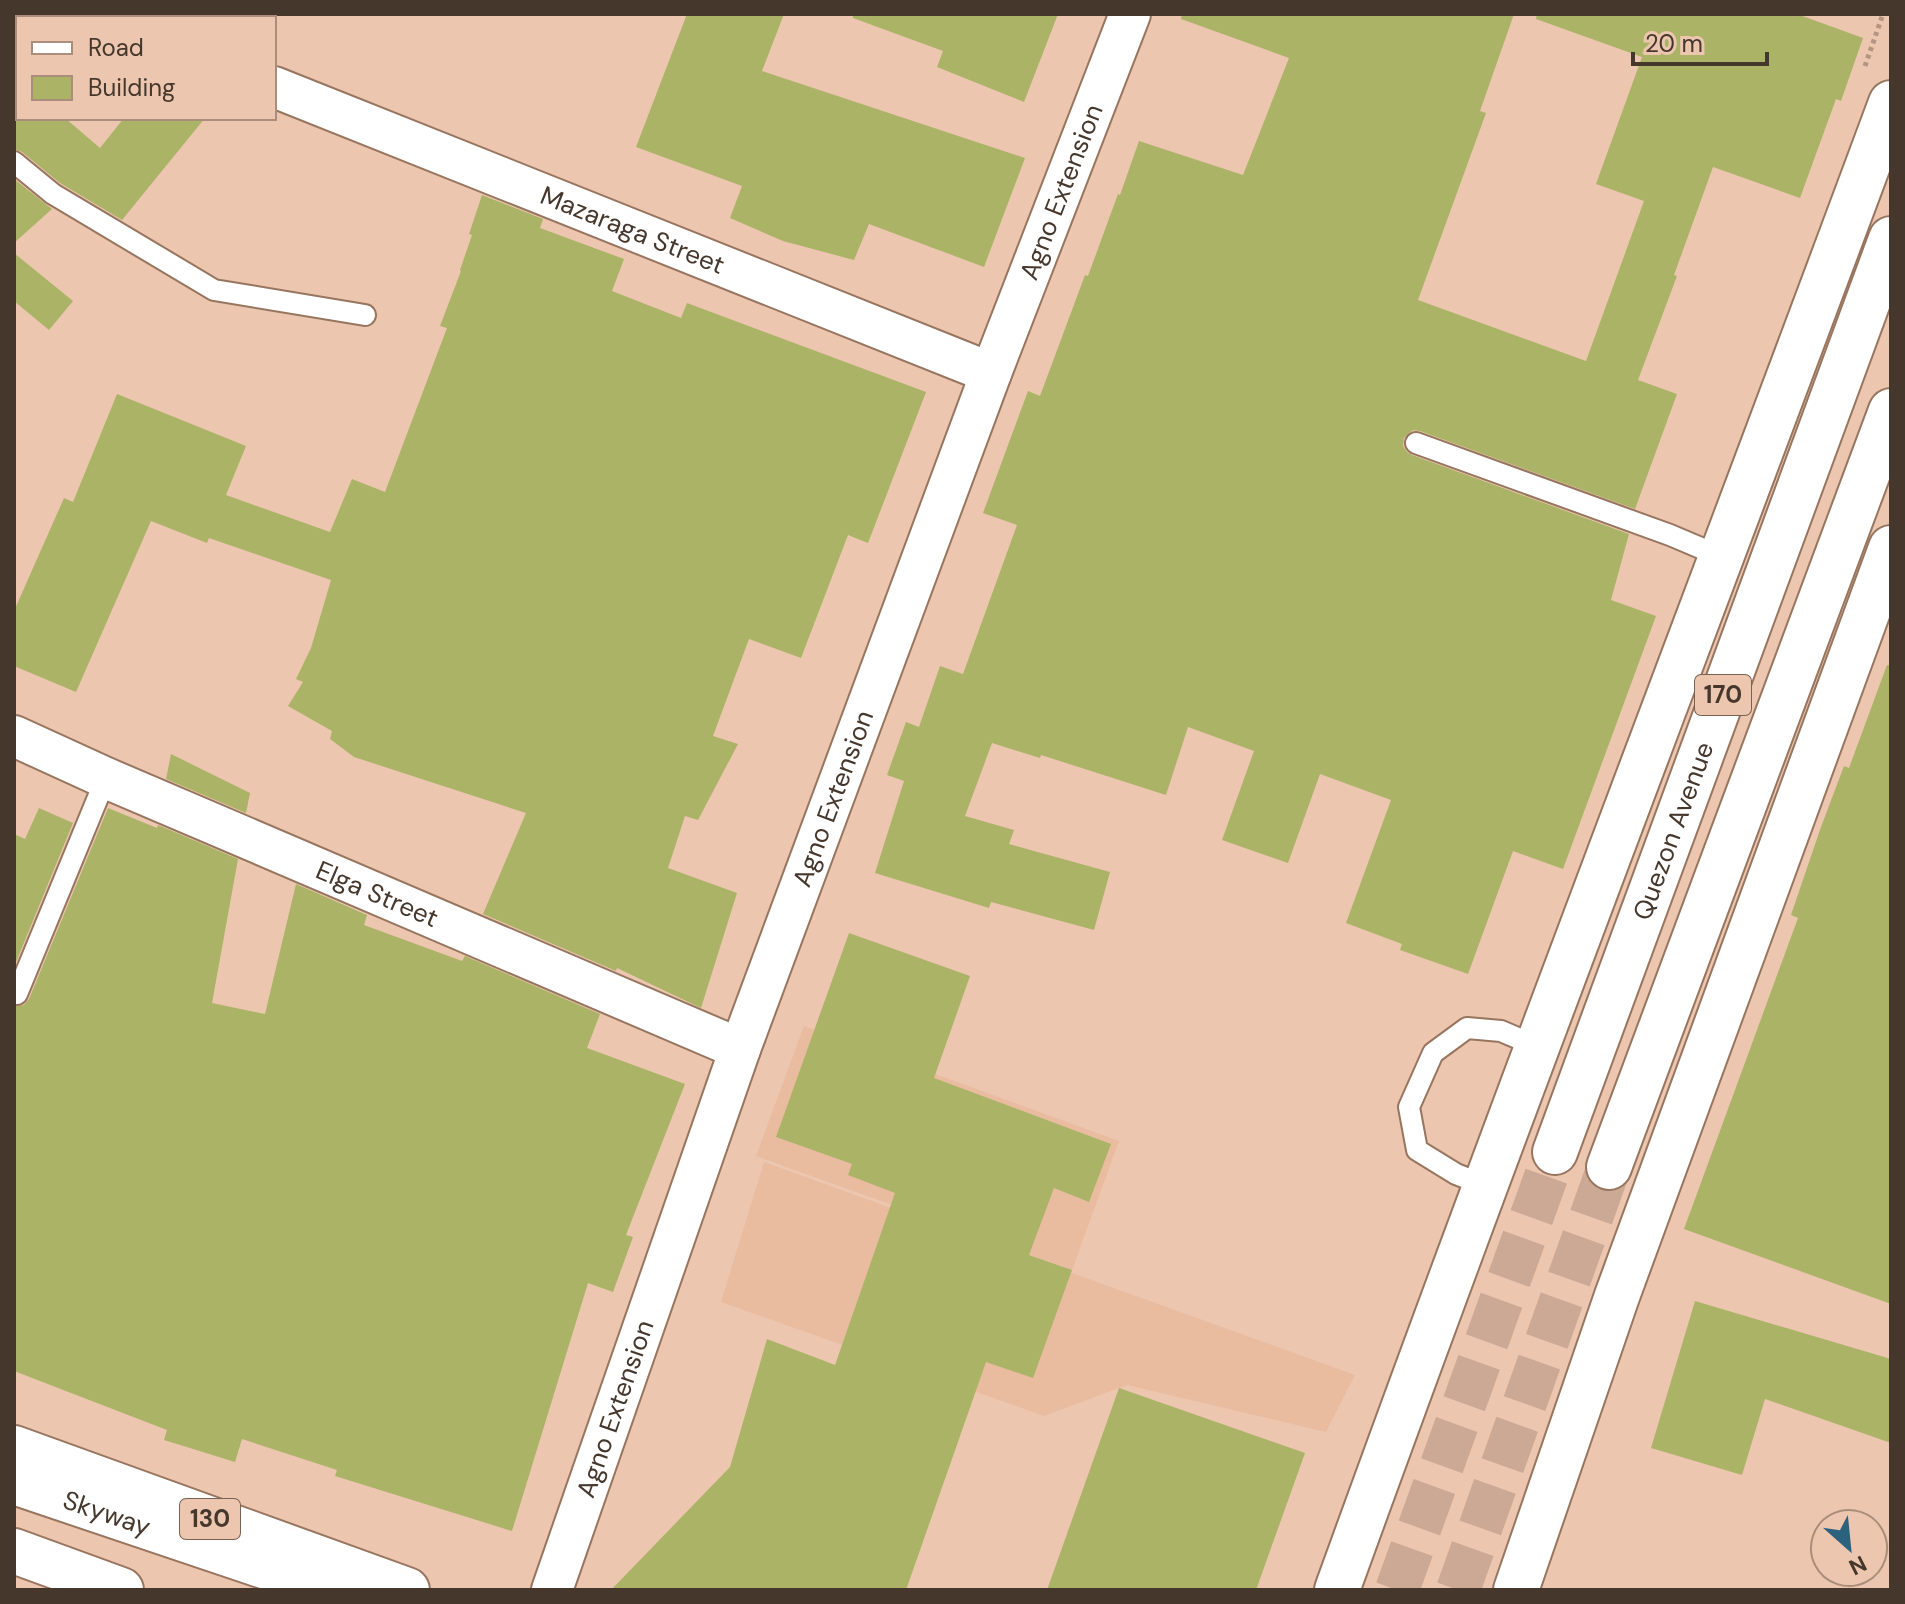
<svg xmlns="http://www.w3.org/2000/svg" width="1905" height="1604" font-family="'DM Sans',sans-serif">
	<style>
		.built { fill: #e9bca0 }
		.building { fill: #abb367 }
		.lines { fill: none; stroke-linecap: round; stroke-linejoin: round }
		.primary-tunnel { stroke: #cba995; stroke-width: 44; stroke-dasharray: 44 22; stroke-linecap: butt }
		.lane-casing { stroke: #97755f; stroke-width: 24 }
		.street-casing { stroke: #97755f; stroke-width: 44 }
		.primary-casing { stroke: #97755f; stroke-width: 48 }
		.highway-casing { stroke: #97755f; stroke-width: 48 }
		.path { stroke: #b39582; stroke-width: 5; stroke-dasharray: 4 4; stroke-linecap: butt }
		.lane { stroke: #fff; stroke-width: 20 }
		.street { stroke: #fff; stroke-width: 40 }
		.primary { stroke: #fff; stroke-width: 44 }
		.highway { stroke: #fff; stroke-width: 44 }
		.labels { text-anchor: middle; stroke-width: 6; stroke-linejoin: round; paint-order: stroke }
		.shield { fill: #ecc6af; stroke: #786254; stroke-width: 2 }
		.shield-label { font-size: 24px; font-weight: bold; fill: #46372d }
		.street-label { font-size: 26px; fill: #46372d; stroke: #ecc6af }
	</style>
	<rect width="100%" height="100%" fill="#ecc6af"/>
	<g class="built">
		<path d="M 804,1026 L 1119,1141 L 1072,1270 L 756,1156 Z"/>
		<path d="M 764,1162 L 1355,1375 L 1326,1432 L 1127,1385 L 1044,1416 L 721,1302 Z"/>
	</g>
	<g class="building">
		<path d="M 687,14 L 784,14 L 762,71 L 1025,158 L 984,267 L 869,224 L 854,260 L 783,241 L 730,218 L 742,186 L 636,147 Z"/>
		<path d="M 853,14 L 1058,14 L 1024,102 L 937,67 L 943,51 L 853,18 Z"/>
		<path d="M 1182,14 L 1514,14 L 1480,111 L 1486,113 L 1418,300 L 1586,361 L 1644,201 L 1596,184 L 1642,57 L 1536,19 L 1537,14 L 1797,14 L 1863,38 L 1841,101 L 1836,99 L 1800,198 L 1713,167 L 1674,275 L 1677,276 L 1638,380 L 1677,394 L 1635,509 L 1420,431 L 1413,430 L 1404,438 L 1403,446 L 1407,452 L 1412,455 L 1629,534 L 1611,600 L 1656,616 L 1563,869 L 1513,851 L 1468,974 L 1400,950 L 1402,944 L 1346,923 L 1391,800 L 1320,774 L 1288,863 L 1222,840 L 1254,751 L 1188,727 L 1166,795 L 1041,755 L 1040,758 L 992,743 L 965,816 L 1014,830 L 1009,844 L 1110,872 L 1094,930 L 991,902 L 989,908 L 875,873 L 904,781 L 887,775 L 906,722 L 919,727 L 940,666 L 963,674 L 1017,525 L 983,513 L 1028,391 L 1040,396 L 1085,275 L 1088,276 L 1118,194 L 1120,195 L 1139,141 L 1243,175 L 1289,58 L 1181,19 Z"/>
		<path d="M 14,118 L 65,118 L 100,148 L 124,118 L 205,118 L 122,220 L 60,183 L 22,152 L 14,149 Z"/>
		<path d="M 14,179 L 52,209 L 14,243 Z"/>
		<path d="M 482,195 L 543,219 L 540,228 L 624,259 L 612,291 L 681,318 L 687,303 L 926,392 L 868,543 L 848,535 L 801,658 L 749,639 L 713,736 L 738,744 L 698,820 L 685,816 L 668,868 L 737,893 L 701,1008 L 617,968 L 616,971 L 483,914 L 526,813 L 354,757 L 330,739 L 332,731 L 288,706 L 303,682 L 296,679 L 311,648 L 331,580 L 209,538 L 207,543 L 151,521 L 76,692 L 14,666 L 14,611 L 64,498 L 73,502 L 117,394 L 246,446 L 226,495 L 330,532 L 352,479 L 385,492 L 447,328 L 440,326 L 461,271 L 460,270 L 472,235 L 469,234 Z"/>
		<path d="M 14,253 L 73,301 L 49,330 L 14,301 Z"/>
		<path d="M 1887,665 L 1891,666 L 1891,1304 L 1684,1229 L 1798,918 L 1791,915 L 1821,827 L 1844,766 L 1849,768 Z"/>
		<path d="M 171,754 L 250,793 L 246,813 L 166,779 Z"/>
		<path d="M 39,808 L 73,823 L 14,967 L 14,834 L 25,839 Z"/>
		<path d="M 108,808 L 157,828 L 158,825 L 238,859 L 212,1003 L 265,1014 L 296,884 L 367,915 L 364,925 L 462,961 L 465,956 L 600,1014 L 587,1048 L 685,1084 L 626,1235 L 633,1237 L 613,1292 L 588,1283 L 512,1531 L 335,1476 L 337,1470 L 242,1439 L 235,1462 L 164,1440 L 167,1430 L 14,1371 L 14,1006 L 24,1005 L 29,999 Z"/>
		<path d="M 849,933 L 970,976 L 934,1078 L 1111,1144 L 1089,1202 L 1054,1188 L 1029,1255 L 1072,1270 L 1033,1378 L 986,1362 L 906,1590 L 611,1590 L 730,1467 L 767,1339 L 835,1365 L 895,1193 L 848,1175 L 852,1164 L 776,1137 Z"/>
		<path d="M 1695,1301 L 1891,1359 L 1891,1443 L 1765,1399 L 1742,1475 L 1651,1448 Z"/>
		<path d="M 1119,1388 L 1305,1453 L 1256,1590 L 1047,1590 Z"/>
	</g>
	<g class="lines">
		<g class="primary-tunnel">
			<path d="M 1397,1590 L 1555,1152"/>
			<path d="M 1458,1590 L 1609,1167"/>
		</g>
		<defs>
			<g id="lane">
				<path d="M 14,162 L 53,194 L 214,290 L 365,315"/>
				<path d="M 1416,443 L 1670,535 L 1722,557"/>
				<path d="M 17,994 L 106,778"/>
				<path d="M 1484,1185 L 1456,1174 L 1417,1150 L 1409,1107 L 1433,1053 L 1467,1028 L 1501,1031 L 1536,1046"/>
			</g>
			<g id="street">
				<path d="M 138,14 L 144,18"/>
				<path id="s1" d="M 274,87 L 991,373"/>
				<path id="s2" d="M 14,736 L 106,778 L 740,1049"/>
				<path id="s3" d="M 552,1590 L 740,1049 L 991,373 L 1130,14"/>
			</g>
			<g id="primary">
				<path id="s4" d="M 1555,1152 L 1891,239"/>
				<path d="M 1609,1167 L 1891,411"/>
				<path d="M 14,1448 L 407,1590"/>
				<path d="M 1337,1590 C 1517,1092 1707,599 1891,103"/>
				<path d="M 1516,1590 L 1617,1296 L 1891,548"/>
			</g>
			<g id="highway">
				<path id="s5" d="M 14,1482 L 335,1590"/>
				<path d="M 14,1551 L 121,1590"/>
			</g>
		</defs>
		<use href="#lane" class="lane-casing"/>
		<use href="#street" class="street-casing"/>
		<use href="#primary" class="primary-casing"/>
		<use href="#highway" class="highway-casing"/>
		<path class="path" d="M 1865,66 L 1883,14"/>
		<use href="#lane" class="lane"/>
		<use href="#street" class="street"/>
		<use href="#primary" class="primary"/>
		<use href="#highway" class="highway"/>
	</g>
	<g class="labels">
		<g class="shield">
			<rect x="1695" y="675" width="56" height="40" rx="6"/>
			<rect x="180" y="1499" width="60" height="40" rx="6"/>
		</g>
		<g class="shield-label">
			<text x="1723" y="703">170</text>
			<text x="210" y="1527">130</text>
		</g>
		<g class="street-label">
			<text dy="9" stroke="none"><textPath href="#s3" startOffset="1488">Agno Extension</textPath></text>
			<text dy="9" stroke="none"><textPath href="#s1" startOffset="386">Mazaraga Street</textPath></text>
			<text dy="9" stroke="none"><textPath href="#s3" startOffset="840">Agno Extension</textPath></text>
			<text dy="9" stroke="none"><textPath href="#s4" startOffset="342">Quezon Avenue</textPath></text>
			<text dy="9" stroke="none"><textPath href="#s2" startOffset="396">Elga Street</textPath></text>
			<text dy="9" stroke="none"><textPath href="#s3" startOffset="192">Agno Extension</textPath></text>
			<text dy="9" stroke="none"><textPath href="#s5" startOffset="98">Skyway</textPath></text>
		</g>
	</g>
	<rect width="1905" height="1604" fill="none" stroke="#46372d" stroke-width="32"/>
	<rect x="16" y="16" width="260" height="104" fill="#ecc6af" stroke="#aa8d7b" stroke-width="2"/>
	<rect x="32" y="42" width="40" height="12" fill="#ffffff" stroke="#aa8d7b" stroke-width="2"/>
	<text x="88" y="56" font-size="24" fill="#46372d">Road</text>
	<rect x="32" y="76" width="40" height="24" fill="#abb367" stroke="#aa8d7b" stroke-width="2"/>
	<text x="88" y="96" font-size="24" fill="#46372d">Building</text>
	<g transform="translate(1849 1548) rotate(153)"><circle r="38" fill="#ecc6af" stroke="#aa8d7b" stroke-width="2"/>
	<path d="M0-6L14 30L0 20L-14 30Z" fill="#2d627e"/>
	<text y="-12" font-size="22" font-weight="bold" text-anchor="middle" fill="#46372d">N</text>
	</g>
	<path d="M1633 52v12h134v-12" fill="none" stroke="#46372d" stroke-width="4"/>
	<text x="1645" y="52" font-size="24" fill="#46372d" stroke="#ecc6af" stroke-width="6" paint-order="stroke">20 m</text>
</svg>
